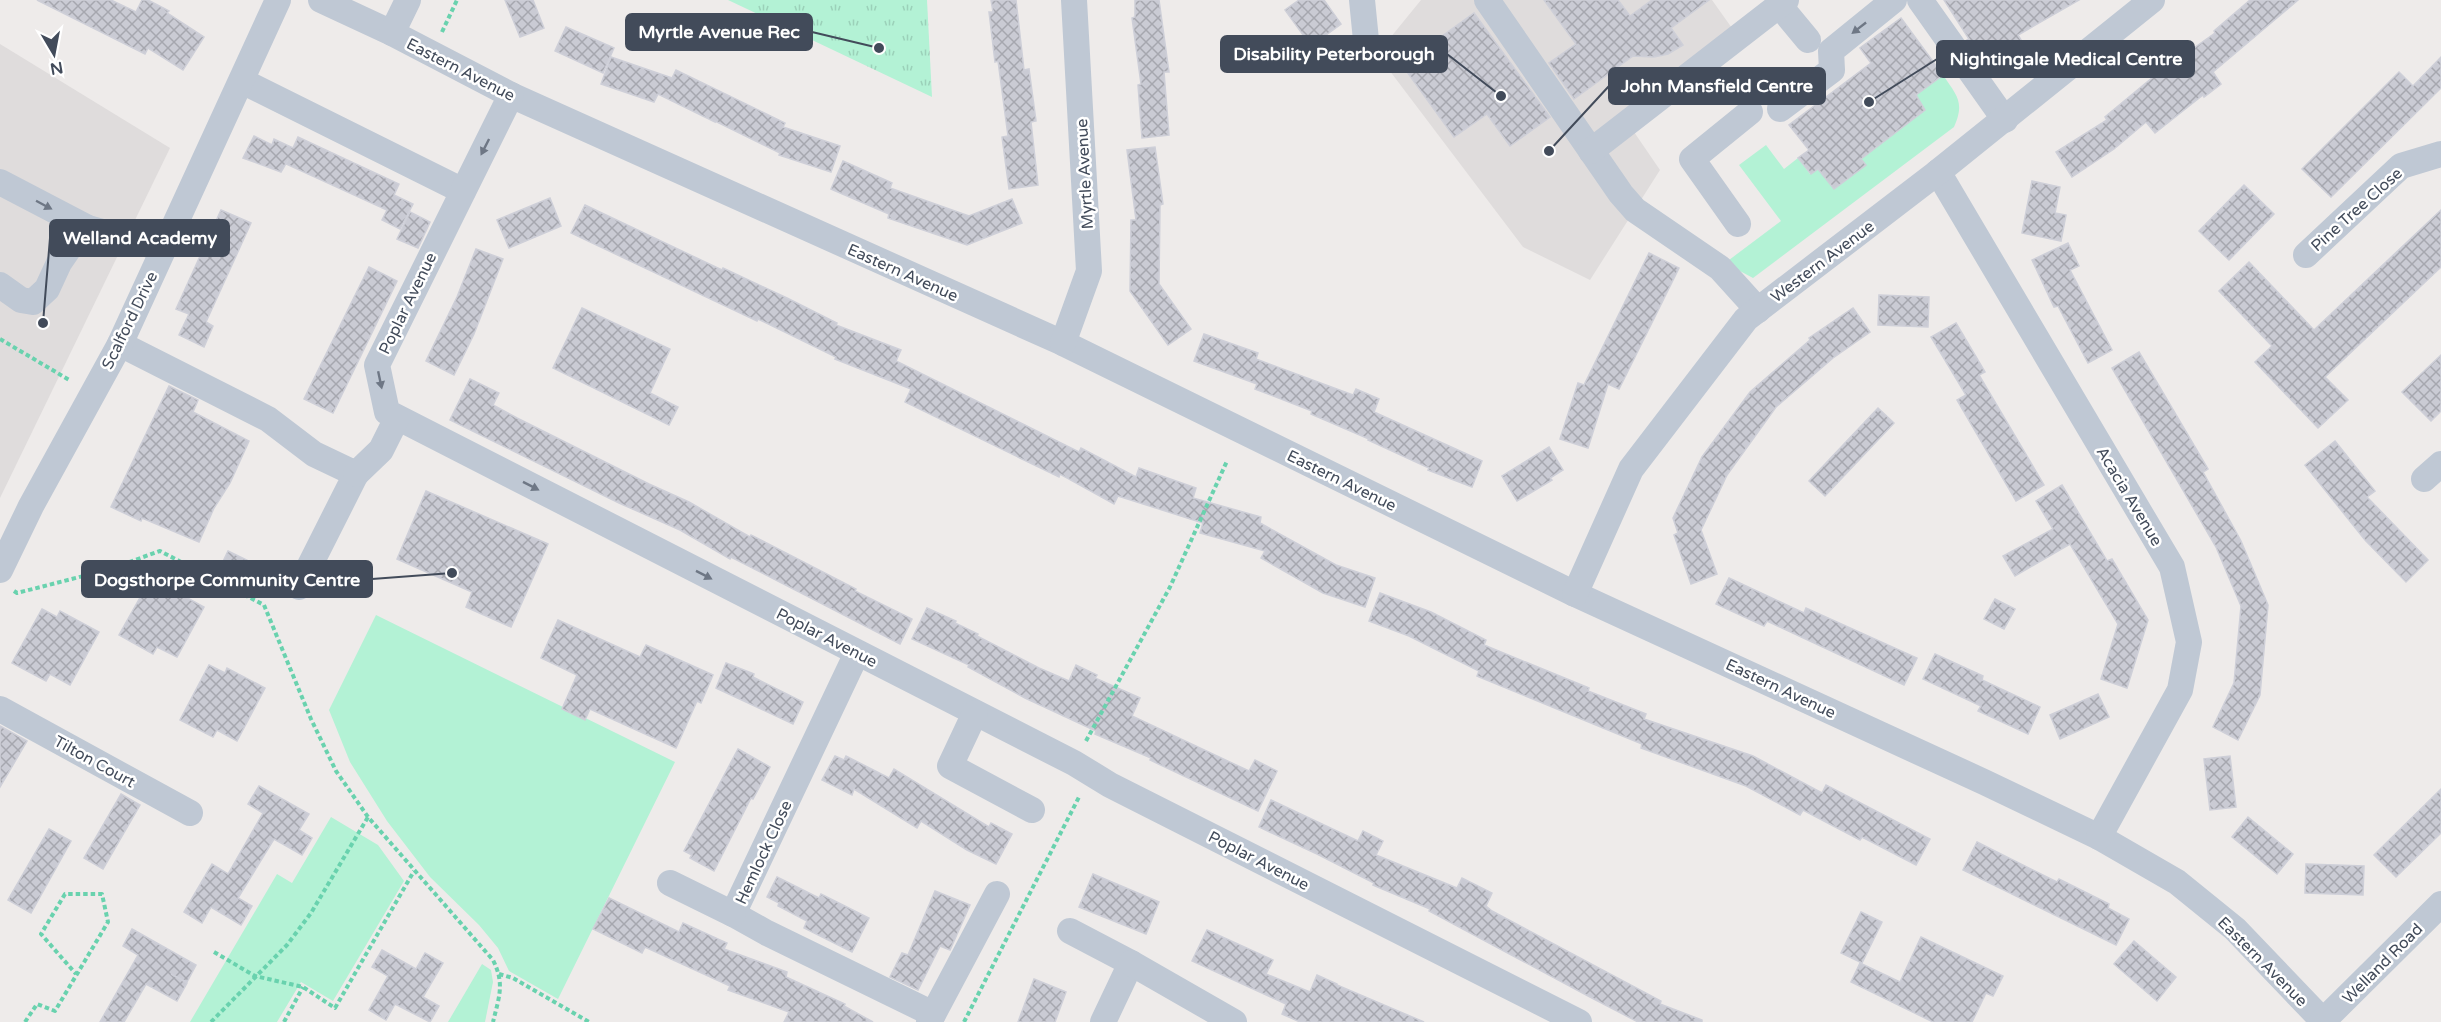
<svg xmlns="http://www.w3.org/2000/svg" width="2441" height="1022" font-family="'Varela Round',sans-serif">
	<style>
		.education { fill: #dfdcdc }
		.grass { fill: #b3f2d5 }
		.park { fill: url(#park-tufts) }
		.building { fill: url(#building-cross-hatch); stroke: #cecfd8; stroke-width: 1.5 }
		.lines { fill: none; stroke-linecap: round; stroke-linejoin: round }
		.path { stroke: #69d2ae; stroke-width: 4; stroke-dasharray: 4.5 3; stroke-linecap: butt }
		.minor { stroke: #bfc8d4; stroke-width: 26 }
		.oneway { fill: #6e7785 }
		.labels { text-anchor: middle; stroke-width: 5; stroke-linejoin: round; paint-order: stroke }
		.street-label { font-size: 16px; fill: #424b5a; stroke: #fff }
		.leader { fill: none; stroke: #424b5a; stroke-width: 2 }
		.callout-dot { fill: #424b5a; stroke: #fff; stroke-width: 2 }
		.callout { fill: #424b5a; stroke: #424b5a; stroke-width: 2 }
		.callout-label { font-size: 18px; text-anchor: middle; font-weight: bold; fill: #fff }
	</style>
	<defs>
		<pattern id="park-tufts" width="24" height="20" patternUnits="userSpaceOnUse" patternTransform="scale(1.5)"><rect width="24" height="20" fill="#b3f2d5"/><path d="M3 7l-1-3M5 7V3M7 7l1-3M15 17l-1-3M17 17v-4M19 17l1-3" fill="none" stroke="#9bd1b9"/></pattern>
		<pattern id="building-cross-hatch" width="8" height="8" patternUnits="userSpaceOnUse" patternTransform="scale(1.5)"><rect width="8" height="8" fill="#cacbd4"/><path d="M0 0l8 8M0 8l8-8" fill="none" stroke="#a6a7af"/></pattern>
	</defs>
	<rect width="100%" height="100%" fill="#eeebea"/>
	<g class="education">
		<path d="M 1421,0 L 1712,0 L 1739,38 L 1634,132 L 1660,170 L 1590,280 L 1523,247 L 1377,54 Z"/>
		<path d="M 0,44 L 170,148 L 0,498 Z"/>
	</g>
	<g class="grass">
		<path d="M 1943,75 C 1957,96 1965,102 1954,127 L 1753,278 L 1725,263 L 1781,221 L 1739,165 L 1766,145 L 1784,169 L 1798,158 L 1810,174 L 1818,169 L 1834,188 L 1866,165 L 1861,159 L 1925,110 L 1916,95 Z"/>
		<path d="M 376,615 L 675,762 L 558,999 L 509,971 L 498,948 L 479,925 L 430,877 L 387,821 L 350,762 L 329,710 Z"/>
		<path d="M 331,817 L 378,845 L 404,881 L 333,1001 L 301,982 L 277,1022 L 190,1022 L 277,874 L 292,883 Z"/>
		<path d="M 482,964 L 491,970 L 493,982 L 485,1022 L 448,1022 Z"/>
	</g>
	<path class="park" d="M 728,0 L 927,0 L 932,97 Z"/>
	<g class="building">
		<path d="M 37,0 L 111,0 L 136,12 L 142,0 L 148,0 L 169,11 L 167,13 L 204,37 L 183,70 L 148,48 L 145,54 Z"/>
		<path d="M 505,0 L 533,0 L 544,28 L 520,37 Z"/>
		<path d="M 991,0 L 1016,0 L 1024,70 L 1029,69 L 1036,121 L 1031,122 L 1038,185 L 1009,189 L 1002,137 L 1008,136 L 998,61 L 995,62 L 989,12 L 993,12 Z"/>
		<path d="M 1135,0 L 1159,0 L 1169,72 L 1164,72 L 1169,135 L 1142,138 L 1138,85 L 1141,84 L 1132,18 L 1135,17 Z"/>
		<path d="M 1299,0 L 1324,0 L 1341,24 L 1311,46 L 1285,10 Z"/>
		<path d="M 1544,0 L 1618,0 L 1630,16 L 1652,0 L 1709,0 L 1671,28 L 1683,45 L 1668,54 L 1654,57 L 1633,56 L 1574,99 L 1549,63 L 1576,44 Z"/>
		<path d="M 1944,0 L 2079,0 L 2018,35 L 2024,45 L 1987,68 L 1967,40 L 1969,39 Z"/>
		<path d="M 2250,0 L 2298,0 L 2213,72 L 2221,84 L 2204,97 L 2203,95 L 2155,133 L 2146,122 L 2114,149 L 2072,177 L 2056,152 L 2107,120 L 2105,117 L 2153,77 L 2215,33 L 2214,31 Z"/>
		<path d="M 1474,13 L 1550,117 L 1510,146 L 1487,114 L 1454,137 L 1402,65 Z"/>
		<path d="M 1901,18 L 1943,75 L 1916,95 L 1925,110 L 1861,159 L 1866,165 L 1834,189 L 1818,169 L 1811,174 L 1798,158 L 1809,150 L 1789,125 L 1871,63 L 1860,48 Z"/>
		<path d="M 566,27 L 614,48 L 603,73 L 555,51 Z"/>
		<path d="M 611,57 L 672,78 L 676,70 L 785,123 L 783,127 L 840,146 L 831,172 L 779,155 L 780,153 L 715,121 L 715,122 L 658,94 L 654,102 L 601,84 Z"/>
		<path d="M 2441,57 L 2441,88 L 2331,197 L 2302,169 L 2399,72 L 2413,86 Z"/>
		<path d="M 254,136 L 272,145 L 274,139 L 293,148 L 298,137 L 399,184 L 394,195 L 413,204 L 400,229 L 382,220 L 387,210 L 286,164 L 288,160 L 281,172 L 243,158 Z"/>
		<path d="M 1155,147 L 1163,204 L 1160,205 L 1159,284 L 1191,329 L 1168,345 L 1130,291 L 1131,220 L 1136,220 L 1127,150 Z"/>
		<path d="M 843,161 L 892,183 L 890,188 L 969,216 L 1012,199 L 1022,223 L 967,245 L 888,218 L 889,214 L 831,189 Z"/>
		<path d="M 2032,181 L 2060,187 L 2055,213 L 2066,215 L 2061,241 L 2022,233 Z"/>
		<path d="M 2244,185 L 2274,214 L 2229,260 L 2199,231 Z"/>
		<path d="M 550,198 L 561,226 L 509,248 L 497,220 Z"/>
		<path d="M 585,205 L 722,270 L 723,268 L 787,298 L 837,323 L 836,325 L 901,350 L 896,361 L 1079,452 L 1081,448 L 1136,477 L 1139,468 L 1196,488 L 1193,498 L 1261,517 L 1260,523 L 1336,565 L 1375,578 L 1365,607 L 1323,593 L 1261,558 L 1265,551 L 1200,533 L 1203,523 L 1118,496 L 1114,504 L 1060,474 L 1059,477 L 905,402 L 911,389 L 835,359 L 836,357 L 758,319 L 757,321 L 571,233 Z"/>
		<path d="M 221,210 L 251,223 L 206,322 L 213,326 L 204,347 L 179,335 L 189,314 L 176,309 Z"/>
		<path d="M 2441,210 L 2441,267 L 2325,377 L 2348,400 L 2318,428 L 2255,362 L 2272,346 L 2219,291 L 2249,262 L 2314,330 Z"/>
		<path d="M 410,212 L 430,222 L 418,248 L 397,239 Z"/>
		<path d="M 2068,243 L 2079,266 L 2070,270 L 2112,350 L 2088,363 L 2058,306 L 2054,307 L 2032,260 Z"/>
		<path d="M 476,249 L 503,259 L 474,334 L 454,375 L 426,361 L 457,297 Z"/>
		<path d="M 1649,253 L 1679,268 L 1619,389 L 1608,384 L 1588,448 L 1560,439 L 1578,383 L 1584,385 Z"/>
		<path d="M 369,267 L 397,281 L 333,413 L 304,399 Z"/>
		<path d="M 1879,295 L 1929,297 L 1928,327 L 1878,325 Z"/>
		<path d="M 582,308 L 670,349 L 650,393 L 678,407 L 669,425 L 553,368 Z"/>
		<path d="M 1853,308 L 1870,332 L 1833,358 L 1776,407 L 1727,475 L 1701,530 L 1717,574 L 1691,584 L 1674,535 L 1678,533 L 1673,518 L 1702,457 L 1750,392 L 1810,340 L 1809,338 Z"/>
		<path d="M 1956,323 L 1985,372 L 1979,375 L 2044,485 L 2016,501 L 1957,400 L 1966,395 L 1931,337 Z"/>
		<path d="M 1204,334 L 1258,353 L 1256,359 L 1353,395 L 1356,389 L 1379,399 L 1374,412 L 1482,461 L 1472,487 L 1428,470 L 1429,468 L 1368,440 L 1369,439 L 1311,414 L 1312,411 L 1255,389 L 1257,384 L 1194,361 Z"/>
		<path d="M 2139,352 L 2208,469 L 2203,472 L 2241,541 L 2268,605 L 2260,695 L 2238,740 L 2213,727 L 2234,683 L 2241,606 L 2216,547 L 2112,368 Z"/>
		<path d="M 2441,355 L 2441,411 L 2431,421 L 2402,392 Z"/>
		<path d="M 470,379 L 499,393 L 493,405 L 517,418 L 649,484 L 689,502 L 750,537 L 751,535 L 856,589 L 855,591 L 912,619 L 900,644 L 731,557 L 730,559 L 680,530 L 619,503 L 450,420 Z"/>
		<path d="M 169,386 L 198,400 L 193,412 L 249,441 L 230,483 L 214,508 L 199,542 L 142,518 L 141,521 L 111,507 Z"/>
		<path d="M 1878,408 L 1894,423 L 1825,496 L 1809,481 Z"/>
		<path d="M 2335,441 L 2375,491 L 2367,497 L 2428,560 L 2406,582 L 2365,540 L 2305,465 Z"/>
		<path d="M 1549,447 L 1563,470 L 1550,478 L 1552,480 L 1517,501 L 1502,476 Z"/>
		<path d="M 2062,485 L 2107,561 L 2112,559 L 2148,620 L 2127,688 L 2101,679 L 2118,624 L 2070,544 L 2015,576 L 2003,556 L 2053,529 L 2036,501 Z"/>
		<path d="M 426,491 L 548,544 L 511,627 L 466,607 L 472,592 L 397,559 Z"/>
		<path d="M 228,551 L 280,576 L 271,595 L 219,570 Z"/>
		<path d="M 151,578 L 204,607 L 177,657 L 157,647 L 153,654 L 119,635 Z"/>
		<path d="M 1729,578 L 1804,613 L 1806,608 L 1917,658 L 1904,685 L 1767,621 L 1764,626 L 1716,604 Z"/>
		<path d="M 1380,593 L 1431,612 L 1486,640 L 1484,645 L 1589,688 L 1588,691 L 1646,714 L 1644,719 L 1753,756 L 1822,793 L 1826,785 L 1930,839 L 1916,865 L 1862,837 L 1860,840 L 1803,810 L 1800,815 L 1746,786 L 1641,748 L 1642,744 L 1477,676 L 1479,671 L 1409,636 L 1369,621 Z"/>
		<path d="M 1995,599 L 2015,609 L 2004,629 L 1984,619 Z"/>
		<path d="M 927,608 L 956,621 L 955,623 L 978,634 L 977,636 L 1039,668 L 1069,681 L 1076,665 L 1097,675 L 1095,678 L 1140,698 L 1132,716 L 1249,771 L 1255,760 L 1277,771 L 1258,811 L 1150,760 L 1151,758 L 1095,734 L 1096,731 L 1025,698 L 968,667 L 969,665 L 912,639 Z"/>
		<path d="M 42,609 L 57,617 L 60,611 L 99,632 L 70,685 L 50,674 L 46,681 L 12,663 Z"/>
		<path d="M 558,620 L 640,657 L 646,645 L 713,675 L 701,703 L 697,701 L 676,748 L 590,709 L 585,720 L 562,709 L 577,675 L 541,658 Z"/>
		<path d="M 1935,654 L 1983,676 L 1982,680 L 2040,707 L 2028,734 L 1978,711 L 1981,706 L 1923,679 Z"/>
		<path d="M 726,663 L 754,674 L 753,677 L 803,702 L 793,724 L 716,688 Z"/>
		<path d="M 209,665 L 225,673 L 227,668 L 265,688 L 237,741 L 217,730 L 213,737 L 180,720 Z"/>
		<path d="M 2098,694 L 2109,717 L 2060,739 L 2050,715 Z"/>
		<path d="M 0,726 L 27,741 L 0,787 Z"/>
		<path d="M 738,749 L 770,767 L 753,799 L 751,798 L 714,871 L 690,858 L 692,855 L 684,851 Z"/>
		<path d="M 835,756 L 844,760 L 846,756 L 889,778 L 894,769 L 989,827 L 991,823 L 1012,834 L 996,864 L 967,850 L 921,821 L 917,828 L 854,789 L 852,795 L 822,780 Z"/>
		<path d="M 2230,756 L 2236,807 L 2210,810 L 2204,759 Z"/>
		<path d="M 259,786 L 309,814 L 299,830 L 312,838 L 302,855 L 274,839 L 238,898 L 252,906 L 241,925 L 211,907 L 202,923 L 184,912 L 212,864 L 228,874 L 263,813 L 248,804 Z"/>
		<path d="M 2441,789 L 2441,833 L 2396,877 L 2374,855 Z"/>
		<path d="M 121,794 L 140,805 L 103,869 L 84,858 Z"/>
		<path d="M 1271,800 L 1358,841 L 1363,831 L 1383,841 L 1376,855 L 1457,888 L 1462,878 L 1492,893 L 1486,906 L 1492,911 L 1661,1001 L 1660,1004 L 1702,1020 L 1702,1022 L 1638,1022 L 1590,997 L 1429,911 L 1430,909 L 1373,885 L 1374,883 L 1317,854 L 1259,827 Z"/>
		<path d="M 2248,817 L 2293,854 L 2277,874 L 2232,837 Z"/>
		<path d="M 49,829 L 71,841 L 31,913 L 8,900 Z"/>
		<path d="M 1977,842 L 2057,882 L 2059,879 L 2109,904 L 2108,908 L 2129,919 L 2116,945 L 1963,870 Z"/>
		<path d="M 2306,864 L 2364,866 L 2363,895 L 2305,893 Z"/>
		<path d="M 1093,874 L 1159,902 L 1146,934 L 1079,907 Z"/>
		<path d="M 777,877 L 819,898 L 821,894 L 869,918 L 852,952 L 804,928 L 807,921 L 778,906 L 779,903 L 767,897 Z"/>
		<path d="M 935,891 L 970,905 L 950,950 L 940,946 L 918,990 L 890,977 L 902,953 L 908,955 Z"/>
		<path d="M 609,898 L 679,932 L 683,923 L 727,943 L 724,949 L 787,972 L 786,977 L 845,1004 L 844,1006 L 873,1022 L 784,1022 L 789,1012 L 728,990 L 730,986 L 645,947 L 642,953 L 593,929 Z"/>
		<path d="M 1861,912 L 1882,922 L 1862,963 L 1841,953 Z"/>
		<path d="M 132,929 L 196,965 L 187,982 L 171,974 L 187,983 L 177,1001 L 146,984 L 124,1022 L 100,1022 L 138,955 L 123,946 Z"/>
		<path d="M 1207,930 L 1273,960 L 1266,974 L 1310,992 L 1317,975 L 1337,984 L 1337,985 L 1424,1022 L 1300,1022 L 1282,1014 L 1286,1004 L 1192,961 Z"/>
		<path d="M 1921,937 L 2003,976 L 1993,996 L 1986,993 L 1972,1022 L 1933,1022 L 1851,982 L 1860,963 L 1900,982 Z"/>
		<path d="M 2134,941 L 2176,977 L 2157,1001 L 2114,964 Z"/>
		<path d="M 382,950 L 416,969 L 425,953 L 443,963 L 423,997 L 439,1006 L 430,1022 L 395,1004 L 386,1020 L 369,1010 L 388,976 L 372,967 Z"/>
		<path d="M 1034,979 L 1066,992 L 1055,1022 L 1018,1022 Z"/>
	</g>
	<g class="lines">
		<g class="path">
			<path d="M 442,32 L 457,0"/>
			<path d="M 0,339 L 71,381"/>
			<path d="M 14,591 L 17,593 L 107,570 L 160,551 L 264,605 L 311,719 L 336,771 L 368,817 L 493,960 C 505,984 499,997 493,1022"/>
			<path d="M 1086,741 L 1170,587 L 1227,461"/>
			<path d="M 214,952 L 255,976 L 303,987 L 335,1008 L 414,871"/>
			<path d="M 499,974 L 513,978 L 589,1022"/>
			<path d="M 25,1022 L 37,1004 L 55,1011 L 108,922 L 102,894 L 65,894 L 41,934 L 76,974"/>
			<path d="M 211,1022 L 287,945 L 311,913 L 368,817"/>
			<path d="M 284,1022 L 303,987"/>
			<path d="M 964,1022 L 1079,797"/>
		</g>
		<g class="minor">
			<path d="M 321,0 L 392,33 L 511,95 L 1063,343 L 1575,594 L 1984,782 L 2099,837 L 2177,882 L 2235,929 L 2323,1021"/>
			<path d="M 1362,0 L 1366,40"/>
			<path d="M 1487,0 L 1621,194 L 1635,210 L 1720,268 L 1758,310"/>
			<path d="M 1920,0 L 2005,120"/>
			<path d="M 1779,5 L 1808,40"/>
			<path d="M 392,33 L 408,0"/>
			<path d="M 242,81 L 463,191"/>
			<path d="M 511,95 L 377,365 L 387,412 L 1074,763 L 1110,785 L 1579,1022"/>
			<path d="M 1780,109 L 1832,70 L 1831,51 L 1894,0"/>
			<path d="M 1591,151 L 1786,0"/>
			<path d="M 1938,172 L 2172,567 L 2189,642 L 2180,690 L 2099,837"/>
			<path d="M 0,182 L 88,228 L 164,249"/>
			<path d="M 1738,224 L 1692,159 L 1750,112"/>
			<path d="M 2306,255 L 2401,166 L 2441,154"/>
			<path d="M 0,285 L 21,300 L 33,302 L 47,289 L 59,263 L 72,244 L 88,228"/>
			<path d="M 1063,343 L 1089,271 L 1074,0"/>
			<path d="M 120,344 L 268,419 L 314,454 L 356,474 L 299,587"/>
			<path d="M 356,474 L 381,450 L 397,418"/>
			<path d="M 2424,479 L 2441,464"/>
			<path d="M 0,570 L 31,506 L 120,344 L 278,0"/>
			<path d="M 1575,594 L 1631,469 L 1746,319 L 1938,172 L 2152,0"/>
			<path d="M 857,653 L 733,914 L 767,933 L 933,1014"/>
			<path d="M 0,709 L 190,813"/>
			<path d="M 975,713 L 950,766 L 1032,810"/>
			<path d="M 670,883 L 733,914"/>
			<path d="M 1070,931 L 1131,963 L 1103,1022"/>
			<path d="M 1131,963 L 1234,1022"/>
			<path d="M 929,1022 L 997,894"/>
			<path d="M 2322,1022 L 2441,904"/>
		</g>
	</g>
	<defs><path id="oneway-solid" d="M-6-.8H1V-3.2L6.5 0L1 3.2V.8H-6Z" transform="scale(1.5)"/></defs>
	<g class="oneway">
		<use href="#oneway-solid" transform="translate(1859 28) rotate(142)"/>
		<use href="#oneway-solid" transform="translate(485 147) rotate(117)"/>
		<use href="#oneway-solid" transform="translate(44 205) rotate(28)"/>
		<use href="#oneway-solid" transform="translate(380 380) rotate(78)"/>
		<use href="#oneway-solid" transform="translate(531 486) rotate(27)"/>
		<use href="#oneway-solid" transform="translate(704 575) rotate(27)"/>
	</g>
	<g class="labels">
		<g class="street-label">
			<text transform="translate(461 69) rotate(27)" y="6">Eastern Avenue</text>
			<text transform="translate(1084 174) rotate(-93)" y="6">Myrtle Avenue</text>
			<text transform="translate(2356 209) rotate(-42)" y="6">Pine Tree Close</text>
			<text transform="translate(1822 261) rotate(-37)" y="6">Western Avenue</text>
			<text transform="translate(903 272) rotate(24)" y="6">Eastern Avenue</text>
			<text transform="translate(407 303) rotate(-64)" y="6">Poplar Avenue</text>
			<text transform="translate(129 320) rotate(-64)" y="6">Scalford Drive</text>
			<text transform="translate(1342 480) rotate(26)" y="6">Eastern Avenue</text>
			<text transform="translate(2130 496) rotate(59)" y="6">Acacia Avenue</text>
			<text transform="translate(827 637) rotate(27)" y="6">Poplar Avenue</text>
			<text transform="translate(1781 688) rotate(25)" y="6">Eastern Avenue</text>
			<text transform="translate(95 761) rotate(29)" y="6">Tilton Court</text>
			<text transform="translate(763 852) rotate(-65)" y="6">Hemlock Close</text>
			<text transform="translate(1259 860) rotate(27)" y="6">Poplar Avenue</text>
			<text transform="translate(2263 961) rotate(45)" y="6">Eastern Avenue</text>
			<text transform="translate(2382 963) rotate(-45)" y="6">Welland Road</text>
		</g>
	</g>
	<path class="leader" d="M879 48L812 32M1501 96L1447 54M1869 102L1937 59M1549 151L1609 86M43 323L50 238M452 573L372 579"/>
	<g class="callout-dot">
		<circle cx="879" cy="48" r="6"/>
		<circle cx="1501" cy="96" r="6"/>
		<circle cx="1869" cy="102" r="6"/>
		<circle cx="1549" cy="151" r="6"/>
		<circle cx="43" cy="323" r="6"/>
		<circle cx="452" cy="573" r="6"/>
	</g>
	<g class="callout">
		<rect x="626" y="14" width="186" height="36" rx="6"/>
		<rect x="1221" y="36" width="226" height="36" rx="6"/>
		<rect x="1937" y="41" width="257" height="36" rx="6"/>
		<rect x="1609" y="68" width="216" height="36" rx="6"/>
		<rect x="50" y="220" width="179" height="36" rx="6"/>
		<rect x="82" y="561" width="290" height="36" rx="6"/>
	</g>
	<g class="callout-label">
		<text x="719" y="38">Myrtle Avenue Rec</text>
		<text x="1334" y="60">Disability Peterborough</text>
		<text x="2066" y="65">Nightingale Medical Centre</text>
		<text x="1717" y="92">John Mansfield Centre</text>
		<text x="140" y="244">Welland Academy</text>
		<text x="227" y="586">Dogsthorpe Community Centre</text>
	</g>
	<g transform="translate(54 54) rotate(170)" stroke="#ffffff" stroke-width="4.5" paint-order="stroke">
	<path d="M0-4.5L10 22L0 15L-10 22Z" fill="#424b5a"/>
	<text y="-9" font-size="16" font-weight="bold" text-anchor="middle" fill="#424b5a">N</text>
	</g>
</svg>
